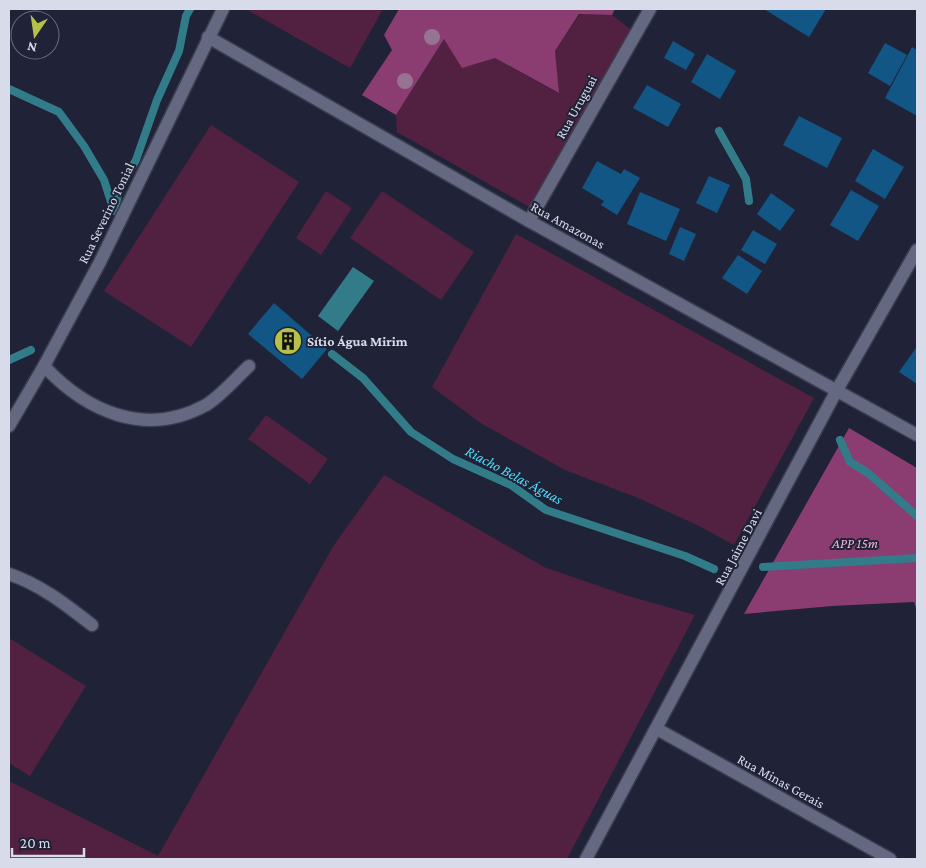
<svg xmlns="http://www.w3.org/2000/svg" width="926" height="868" font-family="'Crimson Pro',serif">
	<style>
		.green { fill: #522141 }
		.forest { fill: #8b3c70 }
		.water { fill: #327c8a }
		.lines { fill: none; stroke-linecap: round; stroke-linejoin: round }
		.stream { stroke: #327c8a; stroke-width: 8 }
		.building { fill: #125685 }
		.service-casing { stroke: #3b3d4f; stroke-width: 15 }
		.minor-casing { stroke: #3b3d4f; stroke-width: 15 }
		.service { stroke: #646881; stroke-width: 12 }
		.minor { stroke: #646881; stroke-width: 12 }
		.tree { fill: #977392 }
		.labels { text-anchor: middle; stroke-width: 4; stroke-linejoin: round; paint-order: stroke }
		.street-label { font-size: 14px; fill: #d8dbe9; stroke: #202237 }
		.poi-label { font-size: 14px; font-weight: bold; fill: #d8dbe9; stroke: #202237; text-anchor: start }
		.park-label { font-size: 14px; font-style: italic; fill: #f8b5dd; stroke: #202237 }
		.water-label { font-size: 15px; font-style: italic; fill: #4eddf7; stroke: #202237 }
	</style>
	<rect width="100%" height="100%" fill="#202237"/>
	<g class="green">
		<path d="M 250,9 L 383,9 L 350,68 L 249,11 Z"/>
		<path d="M 580,14 L 612,15 L 638,35 L 542,214 L 397,132 L 396,115 L 444,39 L 495,58 L 558,93 L 555,51 Z"/>
		<path d="M 211,125 L 299,182 L 191,347 L 104,291 Z"/>
		<path d="M 326,191 L 352,208 L 321,255 L 296,238 Z"/>
		<path d="M 382,191 L 474,252 L 441,300 L 350,238 Z"/>
		<path d="M 516,234 L 814,398 L 734,545 L 697,525 L 638,498 L 565,470 L 482,424 L 432,387 Z"/>
		<path d="M 266,415 L 328,459 L 310,484 L 248,439 Z"/>
		<path d="M 384,475 L 544,567 L 625,595 L 695,615 L 567,859 L 9,859 L 9,781 L 158,856 L 334,545 Z"/>
		<path d="M 9,638 L 86,686 L 30,776 L 9,763 Z"/>
	</g>
	<g class="forest">
		<path d="M 399,9 L 615,9 L 612,15 L 579,14 L 555,51 L 559,93 L 495,58 L 462,68 L 444,39 L 396,115 L 362,95 L 392,50 L 384,35 Z"/>
		<path d="M 849,428 L 917,468 L 917,611 L 914,602 L 832,606 L 744,614 Z"/>
	</g>
	<path class="water" d="M 353,267 L 374,281 L 338,331 L 318,316 Z"/>
	<g class="lines">
		<g class="stream">
			<path d="M 9,89 L 59,112 L 84,146 L 104,180 L 114,211"/>
			<path d="M 719,131 L 746,179 L 749,201"/>
			<path d="M 114,211 L 120,188 L 136,160 L 157,100 L 179,51 L 186,16 L 190,9"/>
			<path d="M 332,354 L 363,378 L 411,432 L 453,459 L 511,485 L 546,510 L 685,556 L 714,569"/>
			<path d="M 9,360 L 31,350"/>
			<path d="M 840,440 L 850,462 L 868,473 L 917,516"/>
			<path d="M 763,567 L 917,558"/>
		</g>
	</g>
	<g class="building">
		<path d="M 764,9 L 826,9 L 809,37 Z"/>
		<path d="M 673,41 L 695,54 L 686,70 L 664,58 Z"/>
		<path d="M 885,43 L 907,55 L 890,86 L 868,73 Z"/>
		<path d="M 912,47 L 917,50 L 917,116 L 885,98 Z"/>
		<path d="M 707,54 L 736,71 L 720,99 L 691,82 Z"/>
		<path d="M 647,85 L 681,104 L 668,127 L 633,108 Z"/>
		<path d="M 799,116 L 842,138 L 827,168 L 783,145 Z"/>
		<path d="M 873,149 L 904,167 L 885,199 L 855,181 Z"/>
		<path d="M 597,161 L 621,174 L 624,169 L 640,178 L 617,215 L 601,205 L 604,201 L 582,188 Z"/>
		<path d="M 709,176 L 730,185 L 717,213 L 696,203 Z"/>
		<path d="M 851,190 L 879,206 L 858,241 L 830,225 Z"/>
		<path d="M 640,192 L 680,209 L 666,241 L 627,224 Z"/>
		<path d="M 771,193 L 795,210 L 780,231 L 757,214 Z"/>
		<path d="M 680,227 L 696,234 L 684,261 L 669,254 Z"/>
		<path d="M 753,230 L 777,244 L 765,264 L 741,250 Z"/>
		<path d="M 738,255 L 762,271 L 747,294 L 722,278 Z"/>
		<path d="M 274,303 L 327,349 L 302,379 L 248,334 Z"/>
		<path d="M 916,348 L 917,349 L 917,384 L 899,372 Z"/>
	</g>
	<g class="lines">
		<defs>
			<g id="service">
				<path d="M 44,366 C 87,412 146,438 206,405 C 221,396 236,378 249,366"/>
				<path d="M 9,574 C 41,585 65,604 92,625"/>
			</g>
			<g id="minor">
				<path d="M 208,37 L 529,221 L 917,435"/>
				<path d="M 529,221 L 650,9"/>
				<path d="M 9,426 L 44,366 L 100,262 L 223,9"/>
				<path d="M 657,729 L 890,859"/>
				<path d="M 586,859 L 837,390 L 917,250"/>
			</g>
		</defs>
		<use href="#service" class="service-casing"/>
		<use href="#minor" class="minor-casing"/>
		<use href="#service" class="service"/>
		<use href="#minor" class="minor"/>
	</g>
	<g class="tree">
		<circle cx="432" cy="37" r="8"/>
		<circle cx="405" cy="81" r="8"/>
	</g>
	<defs>
		<symbol id="building-disc" viewBox="-11 -11 22 22"><circle r="9.5" fill="#b6c149" stroke="#202237"/><path d="M-4-6H4V6H1V3H-1V6H-4ZM-2.5-4.3h1.7v1.8h-1.7ZM.8-4.3h1.7v1.8H.8ZM-2.5-1h1.7V.8h-1.7ZM.8-1h1.7V.8H.8Z" fill="#111"/></symbol>
	</defs>
	<g fill-rule="evenodd">
		<use href="#building-disc" x="272" y="325" width="32" height="32"/>
	</g>
	<g class="labels">
		<g class="street-label">
			<text transform="translate(576 107) rotate(-61)" y="5">Rua Uruguai</text>
			<text transform="translate(106 213) rotate(-64)" y="5">Rua Severino Tonial</text>
			<text transform="translate(568 225) rotate(29)" y="5">Rua Amazonas</text>
			<text transform="translate(738 547) rotate(-62)" y="5">Rua Jaime Davi</text>
			<text transform="translate(781 781) rotate(29)" y="5">Rua Minas Gerais</text>
		</g>
		<g class="poi-label">
			<text x="307" y="346">Sítio Água Mirim</text>
		</g>
		<g class="park-label">
			<text x="855" y="548">APP 15m</text>
		</g>
		<g class="water-label">
			<text transform="translate(514 475) rotate(28)" y="5">Riacho Belas Águas</text>
		</g>
	</g>
	<rect width="926" height="868" fill="none" stroke="#d8dbe9" stroke-width="20"/>
	<g transform="translate(35 35) rotate(193)"><circle r="24" fill="#202237" stroke="#6a6c7e"/>
	<path d="M0-4L9 19L0 12L-9 19Z" fill="#b6c149"/>
	<text y="-8" font-size="14" font-weight="bold" text-anchor="middle" fill="#d8dbe9">N</text>
	</g>
	<path d="M12 848v8h72v-8" fill="none" stroke="#d8dbe9" stroke-width="2.5"/>
	<text x="20" y="848" font-size="15" fill="#d8dbe9" stroke="#202237" stroke-width="4" paint-order="stroke">20 m</text>
</svg>
